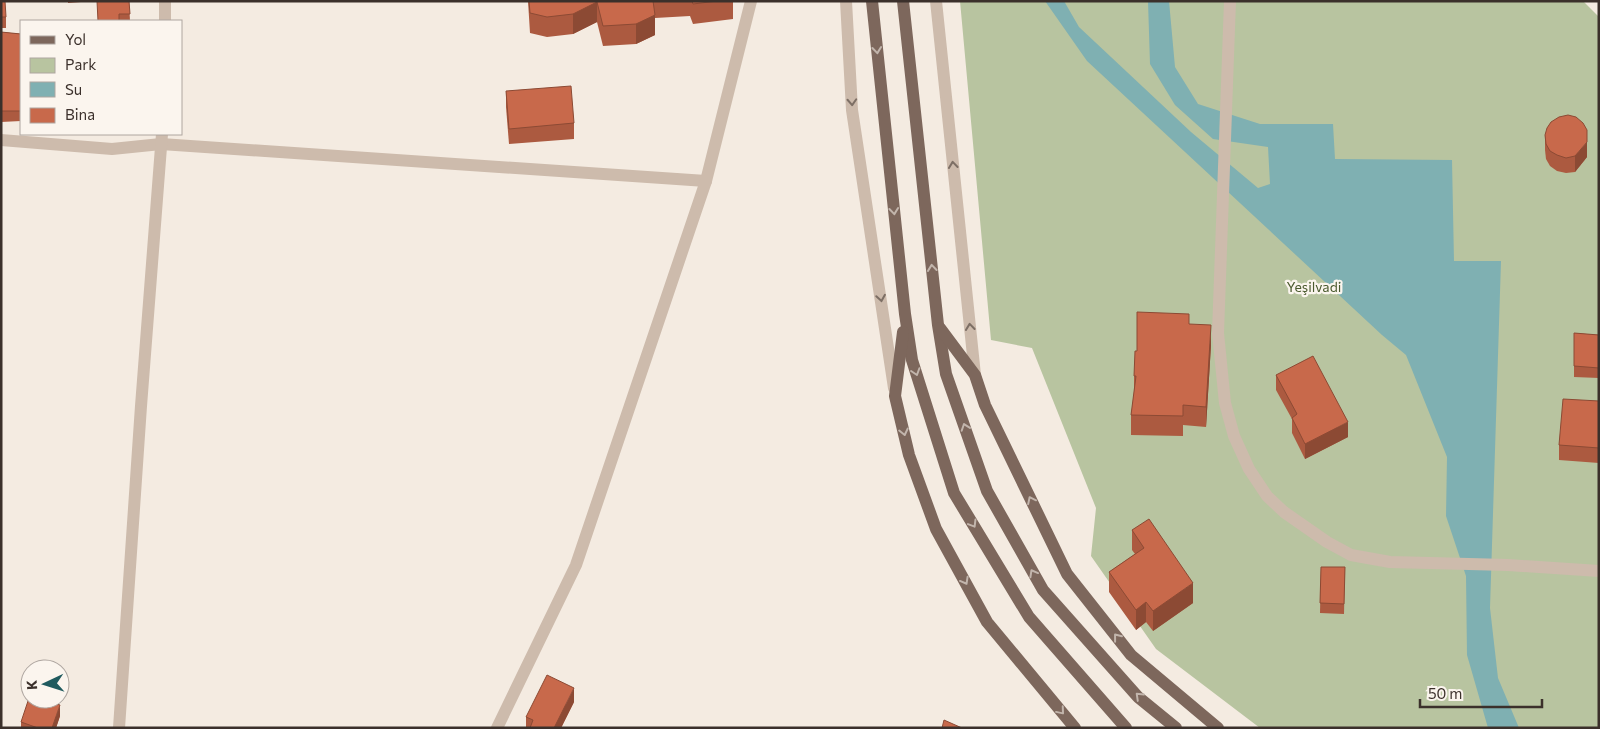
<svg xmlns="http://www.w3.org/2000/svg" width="1600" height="729" font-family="Commissioner,sans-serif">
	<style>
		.green { fill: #b8c4a0 }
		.water { fill: #7fb0b2 }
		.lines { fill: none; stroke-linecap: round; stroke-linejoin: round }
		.minor { stroke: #cdbbac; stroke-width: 12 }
		.major { stroke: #7d675c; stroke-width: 12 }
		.wall { fill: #ac5a40 }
		.shaded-wall { fill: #8c4a34 }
		.building { fill: #c8694b; stroke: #8c4a34 }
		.oneway { stroke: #c2b5ac }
		.oneway2 { stroke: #7d6f65 }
		.labels { text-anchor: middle; stroke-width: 4.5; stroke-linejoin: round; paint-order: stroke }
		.park-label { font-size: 14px; fill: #4a5a2e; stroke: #fbf5ee }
	</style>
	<rect width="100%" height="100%" fill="#f4ebe1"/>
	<path class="green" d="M 960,1 L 1583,1 L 1599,17 L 1599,728 L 1260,728 L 1156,649 L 1091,556 L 1096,508 L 1032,348 L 991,340 Z"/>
	<path class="water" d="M 1045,1 L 1064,1 L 1079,27 L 1191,132 L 1258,188 L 1270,184 L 1268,147 L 1213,139 L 1175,105 L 1150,64 L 1148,1 L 1169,1 L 1175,67 L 1198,104 L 1260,124 L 1333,124 L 1335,159 L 1452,160 L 1454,261 L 1501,261 L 1490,608 L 1498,678 L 1519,728 L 1488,728 L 1467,655 L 1466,576 L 1446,516 L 1447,457 L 1406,355 L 1382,335 L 1087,61 Z"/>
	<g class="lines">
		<g class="minor">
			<path d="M 846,1 L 852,110 L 894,388"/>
			<path d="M 936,1 L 975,375"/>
			<path d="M 1230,1 L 1218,333 L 1225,403 L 1234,436 L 1249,469 L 1267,496 L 1284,512 L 1327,542 L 1351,555 L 1390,562 L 1508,565 L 1599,571"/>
			<path d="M 165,21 L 165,1"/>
			<path d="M 1,140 L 112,149 L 161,144 L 706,181"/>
			<path d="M 119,728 L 141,406 L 162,134"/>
			<path d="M 497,728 L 576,565 L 706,181 L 751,1"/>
		</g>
		<g class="major">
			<path d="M 872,1 L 905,314 L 912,360 L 954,493 L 1029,617 L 1126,728"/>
			<path d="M 903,1 L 938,325 L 946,374 L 987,491 L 1043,590 L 1138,697 L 1176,728"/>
			<path d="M 940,328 L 975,375 L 985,405 L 1067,574 L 1131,655 L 1218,728"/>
			<path d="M 903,332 L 895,396 L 909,455 L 936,529 L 987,622 L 1075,728"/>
		</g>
	</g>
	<g class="wall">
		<path d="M 1,1 L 6,17 L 6,28 L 1,28 Z"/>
		<path d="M 68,1 L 94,1 L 68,3 Z"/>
		<path d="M 129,1 L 130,21 L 97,21 Z"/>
		<path d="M 528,1 L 733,1 L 733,19 L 693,24 L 690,16 L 655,18 L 655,35 L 636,44 L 603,46 L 597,22 L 573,34 L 547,37 L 530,33 Z"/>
		<path d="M 1,32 L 21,34 L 21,121 L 1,122 Z"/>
		<path d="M 506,91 L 574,123 L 574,139 L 509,144 L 506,107 Z"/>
		<path d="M 1545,135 L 1587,157 L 1575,172 L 1566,173 L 1557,171 L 1550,166 L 1546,159 L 1545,150 Z"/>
		<path d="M 1189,324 L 1211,345 L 1206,427 L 1183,425 L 1183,436 L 1131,435 L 1131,415 L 1134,395 L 1134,376 L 1137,351 Z"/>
		<path d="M 1574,333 L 1599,335 L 1599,378 L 1574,377 Z"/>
		<path d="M 1276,375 L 1348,437 L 1305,459 L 1292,433 L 1292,419 L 1276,390 Z"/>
		<path d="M 1599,401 L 1599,463 L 1559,460 L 1559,445 Z"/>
		<path d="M 1132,530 L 1193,603 L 1153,631 L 1146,622 L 1136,630 L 1109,592 L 1109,572 L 1135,554 L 1132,550 Z"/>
		<path d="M 1321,567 L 1345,567 L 1344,614 L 1320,613 Z"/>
		<path d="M 574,702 L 561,728 L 526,728 L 526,717 Z"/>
		<path d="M 60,716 L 56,728 L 21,728 L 21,722 Z"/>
	</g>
	<g class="shaded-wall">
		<path d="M 597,2 L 597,22 L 573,34 L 573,14 Z"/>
		<path d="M 655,15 L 655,35 L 636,44 L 636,24 Z"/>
		<path d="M 1587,142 L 1587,157 L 1575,172 L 1575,156 Z"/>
		<path d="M 1211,325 L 1211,345 L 1206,427 L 1206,407 Z"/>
		<path d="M 1348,422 L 1348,437 L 1305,459 L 1305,444 Z"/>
		<path d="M 1193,583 L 1193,603 L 1153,631 L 1153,611 Z"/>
		<path d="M 1146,602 L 1146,622 L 1136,630 L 1136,610 Z"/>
		<path d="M 574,688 L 574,702 L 561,728 L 554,728 Z"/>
		<path d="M 60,705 L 60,716 L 56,728 L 52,728 Z"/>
	</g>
	<g class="building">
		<path d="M 1,1 L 5,1 L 6,17 L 1,17 Z"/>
		<path d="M 97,1 L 129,1 L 130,14 L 119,14 L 119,21 L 98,21 Z"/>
		<path d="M 529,1 L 653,1 L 655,15 L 636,24 L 603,26 L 597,2 L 573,14 L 547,17 L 530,13 Z"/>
		<path d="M 692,1 L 717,1 L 693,4 Z"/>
		<path d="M 1,32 L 21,34 L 21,111 L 1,111 Z"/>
		<path d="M 571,86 L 574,123 L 509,129 L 506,91 Z"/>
		<path d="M 1568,115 L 1576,117 L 1583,123 L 1587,130 L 1587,142 L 1575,156 L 1566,158 L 1557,155 L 1550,151 L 1546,144 L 1545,135 L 1547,128 L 1551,122 L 1559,117 Z"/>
		<path d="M 1137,312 L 1189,314 L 1189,324 L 1211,325 L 1206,407 L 1183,405 L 1183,416 L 1131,415 L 1136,376 L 1134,376 L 1135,351 L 1137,351 Z"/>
		<path d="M 1574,333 L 1599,335 L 1599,368 L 1574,366 Z"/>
		<path d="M 1313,356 L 1348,422 L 1305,444 L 1292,418 L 1297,414 L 1276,375 Z"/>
		<path d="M 1563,399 L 1599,401 L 1599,448 L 1559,445 Z"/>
		<path d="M 1149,519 L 1193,583 L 1153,611 L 1146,602 L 1136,610 L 1109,572 L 1144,548 L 1132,530 Z"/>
		<path d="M 1321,567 L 1345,567 L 1344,604 L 1320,603 Z"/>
		<path d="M 547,675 L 574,688 L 554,728 L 530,728 L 533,720 L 526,717 Z"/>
		<path d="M 30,695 L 30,699 L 41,699 L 60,705 L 52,728 L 38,728 L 21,722 Z"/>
		<path d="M 944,720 L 962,728 L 942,728 Z"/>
	</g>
	<defs><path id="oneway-chevron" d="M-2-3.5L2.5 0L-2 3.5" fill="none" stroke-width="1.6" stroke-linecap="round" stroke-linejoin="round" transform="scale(1.25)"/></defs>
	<g class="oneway">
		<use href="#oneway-chevron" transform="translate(877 50) rotate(84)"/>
		<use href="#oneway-chevron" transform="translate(894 211) rotate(84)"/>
		<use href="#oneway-chevron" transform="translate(932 268) rotate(-96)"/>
		<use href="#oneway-chevron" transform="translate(916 372) rotate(72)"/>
		<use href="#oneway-chevron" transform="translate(965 427) rotate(-109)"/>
		<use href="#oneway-chevron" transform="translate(904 432) rotate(77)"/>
		<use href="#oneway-chevron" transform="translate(1031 500) rotate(-116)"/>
		<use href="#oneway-chevron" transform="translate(973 524) rotate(59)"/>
		<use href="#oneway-chevron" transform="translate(1033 573) rotate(-119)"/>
		<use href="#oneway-chevron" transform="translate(965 581) rotate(61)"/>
		<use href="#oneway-chevron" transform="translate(1117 637) rotate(-128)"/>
		<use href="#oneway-chevron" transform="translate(1139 696) rotate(-136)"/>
		<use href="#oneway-chevron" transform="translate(1061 711) rotate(50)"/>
	</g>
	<g class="oneway2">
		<use href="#oneway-chevron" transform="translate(852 102) rotate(87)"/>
		<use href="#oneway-chevron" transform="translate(953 165) rotate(-96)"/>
		<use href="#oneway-chevron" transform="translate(881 298) rotate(81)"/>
		<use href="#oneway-chevron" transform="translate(970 327) rotate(-96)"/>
	</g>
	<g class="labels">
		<g class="park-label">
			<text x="1314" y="292">Yeşilvadi</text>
		</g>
	</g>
	<rect width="1600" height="729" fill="none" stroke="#3b302b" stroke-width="5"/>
	<rect x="20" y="20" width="162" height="115" fill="#fbf5ee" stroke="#aea6a0"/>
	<rect x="30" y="36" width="25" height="8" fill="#7d675c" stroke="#aea6a0"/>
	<text x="65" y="45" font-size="15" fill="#3b302b">Yol</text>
	<rect x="30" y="58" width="25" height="15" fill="#b8c4a0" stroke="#aea6a0"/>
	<text x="65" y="70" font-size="15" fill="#3b302b">Park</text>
	<rect x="30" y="82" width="25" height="15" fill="#7fb0b2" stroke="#aea6a0"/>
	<text x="65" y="95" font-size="15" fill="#3b302b">Su</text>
	<rect x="30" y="108" width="25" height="15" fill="#c8694b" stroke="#aea6a0"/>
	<text x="65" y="120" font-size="15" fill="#3b302b">Bina</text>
	<g transform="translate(45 684) rotate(266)"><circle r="24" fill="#fbf5ee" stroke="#aea6a0"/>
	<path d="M0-4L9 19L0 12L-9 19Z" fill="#1f5a5e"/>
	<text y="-8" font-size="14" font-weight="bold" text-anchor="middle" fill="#3b302b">K</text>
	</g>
	<path d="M1420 699v8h122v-8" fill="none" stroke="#3b302b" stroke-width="2.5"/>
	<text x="1428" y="699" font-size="15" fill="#3b302b" stroke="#fbf5ee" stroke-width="4" paint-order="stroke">50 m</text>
</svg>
